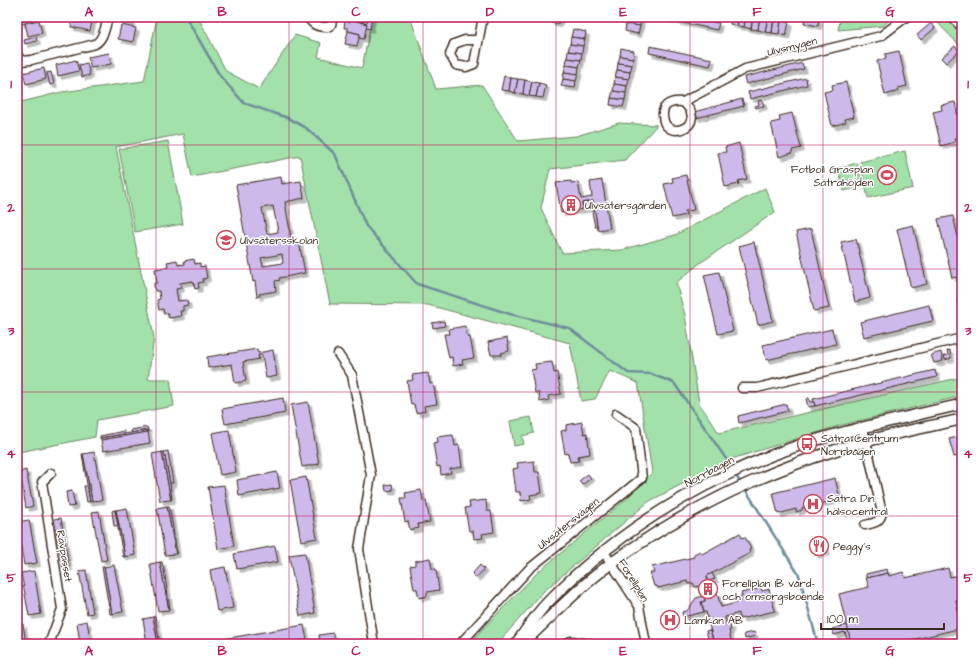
<svg xmlns="http://www.w3.org/2000/svg" width="979" height="661" font-family="'Architects Daughter',sans-serif">
	<style>
		.green { fill: #a2e1a9; stroke: #6e8664 }
		.lines { fill: none; stroke-linecap: round; stroke-linejoin: round }
		.stream { stroke: #6d8e9d; stroke-width: 2.5 }
		.building { fill: #cebaea; stroke: #3b2a1e; fill-rule: evenodd; filter: url(#shadow) }
		.minor-casing { stroke: #3b2a1e; stroke-width: 11 }
		.tertiary-casing { stroke: #3b2a1e; stroke-width: 13 }
		.minor { stroke: #fff; stroke-width: 8 }
		.tertiary { stroke: #fff; stroke-width: 10 }
		.grid { fill: none; stroke: #c2185b; stroke-width: 1; stroke-opacity: 0.55 }
		.labels { text-anchor: middle; stroke-width: 3; stroke-linejoin: round; paint-order: stroke }
		.street-label { font-size: 11px; fill: #3b2a1e; stroke: #fff }
		.poi-label { font-size: 11px; fill: #3b2a1e; stroke: #fff; text-anchor: start }
		.neatline { fill: none; stroke: #c2185b; stroke-width: 1.5 }
		.grid-label { font-size: 13px; text-anchor: middle; font-weight: bold; fill: #c2185b }
	</style>
	<defs>
		<filter id="shadow"><feDropShadow dx="3.5" dy="3.5" stdDeviation="0" flood-color="#0004"/></filter>
	</defs>
	<rect width="100%" height="100%" fill="#fff"/>
	<filter id="ink" filterUnits="userSpaceOnUse"><feTurbulence type="fractalNoise" baseFrequency=".025" numOctaves="2"/><feDisplacementMap in="SourceGraphic" scale="8" xChannelSelector="R" yChannelSelector="G"/><feConvolveMatrix kernelMatrix="1 2 1 2 8 2 1 2 1" color-interpolation-filters="sRGB"/></filter>
	<g filter="url(#ink)">
		<g class="green">
			<path d="M 157,17 L 198,17 L 226,71 L 259,89 L 295,35 L 321,43 L 318,57 L 362,68 L 372,17 L 410,17 L 436,89 L 482,85 L 518,141 L 576,136 L 619,123 L 657,125 L 625,160 L 550,169 L 541,208 L 562,253 L 621,250 L 675,235 L 765,188 L 775,212 L 700,263 L 676,283 L 685,315 L 699,403 L 719,433 L 962,377 L 962,396 L 842,425 L 728,460 L 648,502 L 544,591 L 497,644 L 468,644 L 538,572 L 626,499 L 652,473 L 638,383 L 610,371 L 595,399 L 581,401 L 570,343 L 428,305 L 330,304 L 300,156 L 192,177 L 183,134 L 116,147 L 154,337 L 148,379 L 170,379 L 174,406 L 97,420 L 95,437 L 19,452 L 17,439 L 17,103 L 62,92 L 144,81 Z"/>
			<path d="M 841,17 L 892,17 L 883,26 L 838,30 Z"/>
			<path d="M 932,17 L 962,17 L 962,48 Z"/>
			<path d="M 168,141 L 183,224 L 135,232 L 119,149 Z"/>
			<path d="M 905,151 L 913,188 L 868,198 L 860,162 Z"/>
			<path d="M 857,163 L 863,186 L 844,191 L 838,168 Z"/>
			<path d="M 531,417 L 534,433 L 522,436 L 524,444 L 514,446 L 510,421 Z"/>
		</g>
		<g class="lines">
			<g class="stream">
				<path d="M 187,17 L 187,19 L 220,76 L 244,103 L 288,118 L 306,128 L 335,154 L 366,226 L 417,284 L 510,314 L 569,328 L 628,373 L 651,374 L 674,383 L 733,469"/>
				<path d="M 735,474 L 742,485"/>
				<path d="M 745,489 L 799,575 L 818,644"/>
			</g>
		</g>
		<g class="building">
			<path d="M 78,17 L 93,18 L 90,31 L 71,27 L 72,21 L 77,22 Z"/>
			<path d="M 120,17 L 132,17 L 131,23 L 119,21 Z"/>
			<path d="M 351,17 L 363,17 L 363,22 L 350,19 Z"/>
			<path d="M 368,17 L 372,17 L 370,29 L 366,28 L 367,24 L 362,23 L 367,22 Z"/>
			<path d="M 553,17 L 560,17 L 558,24 L 551,23 Z"/>
			<path d="M 628,17 L 641,19 L 640,26 L 626,24 Z"/>
			<path d="M 656,17 L 688,17 L 719,23 L 717,30 Z"/>
			<path d="M 731,17 L 739,17 L 737,26 L 730,24 Z"/>
			<path d="M 739,17 L 746,17 L 744,27 L 737,26 Z"/>
			<path d="M 746,17 L 753,17 L 751,29 L 744,27 Z"/>
			<path d="M 753,17 L 760,17 L 758,30 L 751,29 Z"/>
			<path d="M 760,17 L 768,18 L 765,32 L 758,30 Z"/>
			<path d="M 805,17 L 819,19 L 818,26 L 804,23 Z"/>
			<path d="M 31,18 L 32,22 L 20,24 L 20,21 Z"/>
			<path d="M 768,18 L 774,19 L 772,33 L 765,32 Z"/>
			<path d="M 350,19 L 367,24 L 364,39 L 359,38 L 360,34 L 348,31 L 348,28 L 344,28 L 345,21 L 350,22 Z"/>
			<path d="M 774,19 L 781,21 L 779,34 L 772,33 Z"/>
			<path d="M 39,20 L 42,33 L 28,36 L 25,23 Z"/>
			<path d="M 781,21 L 789,22 L 786,36 L 779,34 Z"/>
			<path d="M 931,23 L 935,28 L 921,40 L 917,35 Z"/>
			<path d="M 626,24 L 640,26 L 638,34 L 625,31 Z"/>
			<path d="M 121,25 L 136,28 L 133,42 L 118,39 Z"/>
			<path d="M 573,29 L 586,32 L 585,39 L 571,37 Z"/>
			<path d="M 348,31 L 360,34 L 357,46 L 345,44 Z"/>
			<path d="M 36,37 L 37,41 L 25,44 L 24,40 Z"/>
			<path d="M 571,37 L 585,39 L 583,46 L 570,44 Z"/>
			<path d="M 570,44 L 583,46 L 582,53 L 568,51 Z"/>
			<path d="M 650,46 L 712,59 L 710,66 L 649,53 Z"/>
			<path d="M 955,46 L 959,51 L 946,63 L 941,58 Z"/>
			<path d="M 621,48 L 634,51 L 633,58 L 620,56 Z"/>
			<path d="M 568,51 L 582,53 L 581,60 L 567,58 Z"/>
			<path d="M 899,51 L 907,86 L 898,88 L 899,91 L 885,95 L 877,61 L 886,59 L 885,54 Z"/>
			<path d="M 109,53 L 111,64 L 91,68 L 88,57 Z"/>
			<path d="M 620,56 L 633,58 L 632,65 L 618,63 Z"/>
			<path d="M 567,58 L 581,60 L 579,67 L 566,65 Z"/>
			<path d="M 76,60 L 79,71 L 58,76 L 56,65 Z"/>
			<path d="M 87,63 L 90,75 L 82,77 L 79,65 Z"/>
			<path d="M 618,63 L 632,65 L 630,72 L 617,70 Z"/>
			<path d="M 802,63 L 804,69 L 746,84 L 744,77 Z"/>
			<path d="M 566,65 L 579,67 L 578,74 L 564,72 Z"/>
			<path d="M 44,68 L 46,79 L 26,84 L 23,73 Z"/>
			<path d="M 617,70 L 630,72 L 629,79 L 615,77 Z"/>
			<path d="M 51,72 L 54,84 L 50,85 L 47,73 Z"/>
			<path d="M 564,72 L 578,74 L 576,81 L 563,79 Z"/>
			<path d="M 504,76 L 511,78 L 509,91 L 501,90 Z"/>
			<path d="M 615,77 L 629,79 L 627,86 L 614,84 Z"/>
			<path d="M 511,78 L 518,79 L 515,93 L 509,91 Z"/>
			<path d="M 806,78 L 807,85 L 750,99 L 748,92 Z"/>
			<path d="M 518,79 L 525,80 L 523,94 L 515,93 Z"/>
			<path d="M 563,79 L 576,81 L 575,88 L 561,86 Z"/>
			<path d="M 525,80 L 532,82 L 529,96 L 523,94 Z"/>
			<path d="M 532,82 L 539,83 L 536,97 L 529,96 Z"/>
			<path d="M 846,82 L 854,117 L 845,119 L 846,122 L 832,126 L 824,92 L 833,90 L 832,85 Z"/>
			<path d="M 539,83 L 546,85 L 543,98 L 536,97 Z"/>
			<path d="M 614,84 L 627,86 L 626,93 L 613,91 Z"/>
			<path d="M 613,91 L 626,93 L 625,100 L 611,98 Z"/>
			<path d="M 611,98 L 625,100 L 623,107 L 610,105 Z"/>
			<path d="M 742,99 L 744,106 L 696,118 L 694,112 Z"/>
			<path d="M 762,100 L 764,106 L 756,108 L 755,106 L 759,105 L 758,101 Z"/>
			<path d="M 955,102 L 962,137 L 954,139 L 955,142 L 941,146 L 933,112 L 942,110 L 941,105 Z"/>
			<path d="M 792,113 L 801,148 L 792,150 L 792,153 L 779,157 L 771,123 L 780,121 L 779,116 Z"/>
			<path d="M 739,143 L 747,179 L 738,181 L 739,184 L 725,187 L 718,153 L 726,152 L 725,147 Z"/>
			<path d="M 686,175 L 694,210 L 685,211 L 686,215 L 672,218 L 664,184 L 673,182 L 672,178 Z"/>
			<path d="M 281,177 L 282,184 L 301,181 L 304,198 L 285,202 L 292,243 L 299,242 L 305,273 L 279,278 L 280,280 L 275,281 L 276,291 L 259,294 L 260,296 L 257,297 L 255,281 L 253,282 L 236,185 ZM 273,206 L 278,232 L 267,234 L 262,208 ZM 282,254 L 283,263 L 263,266 L 261,258 Z"/>
			<path d="M 602,180 L 610,228 L 598,230 L 593,201 L 582,203 L 583,209 L 561,213 L 556,183 L 571,181 L 571,183 L 578,182 L 581,199 L 592,197 L 590,182 Z"/>
			<path d="M 593,201 L 594,207 L 583,209 L 582,203 Z"/>
			<path d="M 595,211 L 597,227 L 595,227 L 592,212 Z"/>
			<path d="M 953,216 L 962,254 L 962,276 L 952,278 L 938,219 Z"/>
			<path d="M 913,225 L 927,284 L 911,288 L 897,229 Z"/>
			<path d="M 811,229 L 829,308 L 814,311 L 796,232 Z"/>
			<path d="M 856,239 L 870,298 L 855,302 L 841,242 Z"/>
			<path d="M 754,242 L 773,321 L 758,325 L 739,246 Z"/>
			<path d="M 194,259 L 195,264 L 200,263 L 200,267 L 205,266 L 207,278 L 203,279 L 203,282 L 198,283 L 199,288 L 195,289 L 193,281 L 180,283 L 181,288 L 176,289 L 178,301 L 187,300 L 188,305 L 183,306 L 183,311 L 180,311 L 181,316 L 169,318 L 168,313 L 164,314 L 163,309 L 159,310 L 157,300 L 160,299 L 159,291 L 155,291 L 154,286 L 154,283 L 157,283 L 155,269 L 168,267 L 167,262 L 177,260 L 178,265 L 185,264 L 184,261 Z"/>
			<path d="M 719,272 L 733,331 L 718,334 L 704,275 Z"/>
			<path d="M 962,298 L 962,314 L 961,314 L 957,299 Z"/>
			<path d="M 929,305 L 933,321 L 864,337 L 860,322 Z"/>
			<path d="M 444,321 L 445,326 L 433,328 L 432,323 Z"/>
			<path d="M 465,326 L 467,337 L 470,337 L 474,358 L 462,360 L 463,364 L 453,366 L 452,357 L 449,358 L 444,334 L 450,334 L 449,329 Z"/>
			<path d="M 832,329 L 836,344 L 766,360 L 763,345 Z"/>
			<path d="M 507,338 L 509,351 L 501,353 L 502,355 L 491,355 L 488,342 Z"/>
			<path d="M 257,349 L 258,353 L 273,350 L 277,376 L 266,378 L 262,355 L 258,355 L 259,359 L 243,362 L 246,381 L 235,383 L 232,364 L 208,368 L 207,357 Z"/>
			<path d="M 950,350 L 951,358 L 945,360 L 944,356 L 948,355 L 947,351 Z"/>
			<path d="M 941,352 L 943,361 L 934,363 L 931,355 Z"/>
			<path d="M 552,362 L 554,373 L 557,372 L 561,394 L 548,396 L 549,400 L 540,402 L 539,393 L 535,393 L 531,370 L 536,369 L 535,364 Z"/>
			<path d="M 935,370 L 937,377 L 815,406 L 813,399 Z"/>
			<path d="M 428,373 L 430,384 L 433,383 L 437,404 L 424,406 L 425,411 L 416,413 L 414,404 L 411,405 L 407,381 L 413,380 L 412,375 Z"/>
			<path d="M 283,398 L 285,413 L 225,424 L 222,409 Z"/>
			<path d="M 809,398 L 810,402 L 814,402 L 815,406 L 808,407 L 806,399 Z"/>
			<path d="M 308,402 L 319,464 L 302,467 L 291,405 Z"/>
			<path d="M 786,404 L 788,411 L 739,423 L 738,416 Z"/>
			<path d="M 582,422 L 584,434 L 587,433 L 590,454 L 578,456 L 579,461 L 570,462 L 568,453 L 565,454 L 561,431 L 566,430 L 566,425 Z"/>
			<path d="M 147,427 L 148,430 L 132,433 L 131,430 Z"/>
			<path d="M 148,430 L 148,432 L 101,440 L 100,438 Z"/>
			<path d="M 229,430 L 236,472 L 220,475 L 212,433 Z"/>
			<path d="M 124,431 L 124,434 L 100,438 L 100,436 Z"/>
			<path d="M 148,432 L 150,443 L 103,451 L 101,440 Z"/>
			<path d="M 453,435 L 455,446 L 459,445 L 462,467 L 450,469 L 451,473 L 441,475 L 440,466 L 437,467 L 433,443 L 438,442 L 437,437 Z"/>
			<path d="M 962,436 L 962,455 L 954,457 L 949,439 Z"/>
			<path d="M 168,451 L 173,483 L 170,483 L 164,452 Z"/>
			<path d="M 94,452 L 102,500 L 92,501 L 83,454 Z"/>
			<path d="M 162,452 L 171,500 L 160,501 L 152,454 Z"/>
			<path d="M 162,452 L 164,452 L 170,483 L 172,499 L 171,500 Z"/>
			<path d="M 82,454 L 83,454 L 92,501 L 90,502 Z"/>
			<path d="M 534,461 L 535,472 L 539,472 L 542,493 L 530,495 L 531,499 L 521,501 L 520,492 L 516,492 L 513,469 L 518,468 L 517,463 Z"/>
			<path d="M 26,470 L 33,506 L 26,508 L 20,472 Z"/>
			<path d="M 277,472 L 280,488 L 239,496 L 237,480 Z"/>
			<path d="M 588,474 L 591,478 L 582,485 L 579,481 Z"/>
			<path d="M 306,477 L 317,538 L 301,541 L 290,480 Z"/>
			<path d="M 835,478 L 840,499 L 802,508 L 802,510 L 796,512 L 796,509 L 778,514 L 773,493 Z"/>
			<path d="M 392,484 L 393,490 L 386,491 L 385,485 Z"/>
			<path d="M 224,485 L 234,546 L 218,549 L 208,487 Z"/>
			<path d="M 84,486 L 87,486 L 90,502 L 87,502 Z"/>
			<path d="M 421,490 L 423,501 L 426,500 L 430,522 L 418,524 L 419,528 L 410,530 L 408,521 L 405,522 L 401,498 L 406,498 L 405,493 Z"/>
			<path d="M 72,491 L 75,506 L 68,507 L 66,492 Z"/>
			<path d="M 486,500 L 487,511 L 491,511 L 494,532 L 482,534 L 483,538 L 474,539 L 473,531 L 469,531 L 465,508 L 470,507 L 469,502 Z"/>
			<path d="M 167,506 L 176,554 L 165,555 L 157,508 Z"/>
			<path d="M 167,506 L 169,506 L 172,522 L 177,553 L 176,554 Z"/>
			<path d="M 127,508 L 135,555 L 125,557 L 116,510 Z"/>
			<path d="M 115,510 L 116,510 L 125,557 L 123,557 Z"/>
			<path d="M 115,510 L 118,526 L 114,526 L 112,511 Z"/>
			<path d="M 99,511 L 107,560 L 101,561 L 92,512 Z"/>
			<path d="M 61,518 L 69,567 L 63,568 L 54,519 Z"/>
			<path d="M 29,520 L 37,563 L 24,565 L 17,522 Z"/>
			<path d="M 740,533 L 742,538 L 745,537 L 751,549 L 749,550 L 750,553 L 707,576 L 711,587 L 711,594 L 717,593 L 721,607 L 736,603 L 735,598 L 742,596 L 741,593 L 761,588 L 762,591 L 769,589 L 775,611 L 740,619 L 739,613 L 725,617 L 727,626 L 730,625 L 731,630 L 729,630 L 732,644 L 714,644 L 706,612 L 704,612 L 701,602 L 705,601 L 703,593 L 706,592 L 705,585 L 695,587 L 693,583 L 688,584 L 687,581 L 658,588 L 657,586 L 654,586 L 650,573 L 654,573 L 652,567 L 694,557 L 694,554 L 700,551 L 702,554 Z"/>
			<path d="M 824,543 L 827,552 L 815,555 L 813,546 Z"/>
			<path d="M 275,546 L 278,562 L 237,569 L 234,554 Z"/>
			<path d="M 305,553 L 315,613 L 300,616 L 289,555 Z"/>
			<path d="M 430,558 L 432,569 L 436,569 L 439,590 L 427,592 L 427,596 L 419,598 L 417,589 L 414,589 L 410,566 L 415,565 L 415,561 Z"/>
			<path d="M 160,562 L 169,610 L 158,611 L 150,564 Z"/>
			<path d="M 160,562 L 162,562 L 164,570 L 170,609 L 169,610 Z"/>
			<path d="M 114,565 L 123,612 L 112,614 L 104,567 Z"/>
			<path d="M 480,565 L 484,569 L 476,578 L 472,574 Z"/>
			<path d="M 102,567 L 104,567 L 112,614 L 110,614 Z"/>
			<path d="M 225,567 L 233,608 L 217,611 L 210,570 Z"/>
			<path d="M 948,568 L 950,577 L 959,575 L 962,586 L 962,599 L 956,601 L 962,628 L 895,644 L 851,644 L 839,594 L 869,587 L 866,578 L 888,573 L 889,576 L 903,572 L 905,578 Z"/>
			<path d="M 887,569 L 888,573 L 866,578 L 866,574 Z"/>
			<path d="M 86,570 L 93,613 L 87,614 L 79,571 Z"/>
			<path d="M 34,571 L 41,614 L 29,616 L 21,573 Z"/>
			<path d="M 712,573 L 715,579 L 708,581 L 707,576 Z"/>
			<path d="M 704,596 L 705,601 L 701,602 L 704,612 L 683,617 L 682,612 L 687,611 L 696,598 Z"/>
			<path d="M 958,600 L 962,617 L 960,620 L 956,601 Z"/>
			<path d="M 155,616 L 160,644 L 158,644 L 153,617 Z"/>
			<path d="M 153,617 L 158,644 L 147,644 L 143,619 Z"/>
			<path d="M 87,621 L 91,644 L 80,644 L 77,623 Z"/>
			<path d="M 23,624 L 26,644 L 17,644 L 17,625 Z"/>
			<path d="M 304,625 L 307,640 L 284,644 L 223,644 L 223,639 Z"/>
			<path d="M 847,625 L 851,644 L 848,644 L 845,632 L 834,635 L 832,629 Z"/>
			<path d="M 710,630 L 713,640 L 709,641 L 706,631 Z"/>
			<path d="M 754,632 L 755,636 L 745,639 L 744,634 Z"/>
			<path d="M 333,633 L 336,644 L 320,644 L 319,635 Z"/>
		</g>
		<g class="lines">
			<defs>
				<g id="minor">
					<path d="M 308,17 C 313,26 319,27 328,27 L 331,25 L 333,17"/>
					<path d="M 478,40 L 465,40 L 454,44 L 450,55 L 456,65 L 466,67 L 474,64 L 483,17"/>
					<path d="M 17,55 L 22,61 L 31,60 L 95,44 C 103,40 106,26 108,17"/>
					<path d="M 683,102 C 711,126 663,144 663,115 C 662,103 674,101 683,102 L 745,69 L 881,36 L 906,17"/>
					<path d="M 338,354 L 352,375 L 371,475 L 359,549 L 374,644"/>
					<path d="M 742,388 L 757,388 L 962,338"/>
					<path d="M 863,428 L 882,513 C 880,523 873,523 865,525"/>
					<path d="M 604,552 L 639,606 L 646,644"/>
					<path d="M 49,644 L 62,609 L 42,482 L 51,473"/>
					<path d="M 460,644 L 529,569 L 642,478 L 636,428 L 616,414"/>
					<path d="M 565,644 L 571,641 L 590,644"/>
				</g>
				<g id="tertiary">
					<path d="M 953,17 L 962,26"/>
					<path d="M 523,643 C 552,616 580,586 613,562 C 679,514 755,476 833,451 C 875,437 919,429 962,419"/>
					<path d="M 516,644 C 526,631 535,615 547,603 C 622,525 725,465 830,436 C 873,424 918,415 962,404"/>
				</g>
			</defs>
			<use href="#minor" class="minor-casing"/>
			<use href="#tertiary" class="tertiary-casing"/>
			<use href="#minor" class="minor"/>
			<use href="#tertiary" class="tertiary"/>
		</g>
	</g>
	<path class="grid" d="M 156,17 L 156,644M 289,17 L 289,644M 423,17 L 423,644M 556,17 L 556,644M 690,17 L 690,644M 823,17 L 823,644M 17,145 L 962,145M 17,269 L 962,269M 17,392 L 962,392M 17,516 L 962,516"/>
	<defs>
		<symbol id="stadium-ring" viewBox="-11 -11 22 22"><circle r="9.5" fill="#fff" stroke="#d1495b" stroke-width="1.5"/><path d="M0-5a6.5 5 0 1 0 0 10a6.5 5 0 1 0 0-10ZM-3.5-1.8h7v3.6h-7Z" fill="#d1495b"/></symbol>
		<symbol id="building-ring" viewBox="-11 -11 22 22"><circle r="9.5" fill="#fff" stroke="#d1495b" stroke-width="1.5"/><path d="M-4-6H4V6H1V3H-1V6H-4ZM-2.5-4.3h1.7v1.8h-1.7ZM.8-4.3h1.7v1.8H.8ZM-2.5-1h1.7V.8h-1.7ZM.8-1h1.7V.8H.8Z" fill="#d1495b"/></symbol>
		<symbol id="school-ring" viewBox="-11 -11 22 22"><circle r="9.5" fill="#fff" stroke="#d1495b" stroke-width="1.5"/><path d="M0-5L7-2L0 1L-7-2ZM-4 1L0 2.5L4 1V4Q0 6-4 4Z" fill="#d1495b"/></symbol>
		<symbol id="bus-ring" viewBox="-11 -11 22 22"><circle r="9.5" fill="#fff" stroke="#d1495b" stroke-width="1.5"/><path d="M-5-6H5V4H4V6H2V4H-2V6H-4V4H-5ZM-3.5-4V0h7V-4ZM-3.5 1.2v1.5H-2V1.2ZM2 1.2v1.5H3.5V1.2Z" fill="#d1495b"/></symbol>
		<symbol id="hospital-ring" viewBox="-11 -11 22 22"><circle r="9.5" fill="#fff" stroke="#d1495b" stroke-width="1.5"/><path d="M-5-5h3v3.5h4V-5h3V5h-3V1.5h-4V5h-3Z" fill="#d1495b"/></symbol>
		<symbol id="restaurant-ring" viewBox="-11 -11 22 22"><circle r="9.5" fill="#fff" stroke="#d1495b" stroke-width="1.5"/><path d="M-5-6h1v4h1v-4h1v4h1v-4h1v5L-1.5 .5V6h-2V.5L-5-1ZM5-6V6H3V1.5H1.5Q1.5-4 5-6Z" fill="#d1495b"/></symbol>
	</defs>
	<g fill-rule="evenodd">
		<use href="#stadium-ring" x="876" y="164" width="22" height="22"/>
		<use href="#building-ring" x="560" y="194" width="22" height="22"/>
		<use href="#school-ring" x="215" y="229" width="22" height="22"/>
		<use href="#bus-ring" x="796" y="433" width="22" height="22"/>
		<use href="#hospital-ring" x="802" y="493" width="22" height="22"/>
		<use href="#restaurant-ring" x="808" y="535" width="22" height="22"/>
		<use href="#building-ring" x="697" y="578" width="22" height="22"/>
		<use href="#hospital-ring" x="659" y="609" width="22" height="22"/>
	</g>
	<g class="labels">
		<g class="street-label">
			<text transform="translate(792 46) rotate(-14)" y="4">Ulvsmygen</text>
			<text transform="translate(709 471) rotate(-28)" y="4">Norrbågen</text>
			<text transform="translate(568 523) rotate(-39)" y="4">Ulvsätersvägen</text>
			<text transform="translate(65 556) rotate(81)" y="4">Rävpasset</text>
			<text transform="translate(634 580) rotate(59)" y="4">Forellplan</text>
		</g>
		<g class="poi-label">
			<text x="873" y="173" text-anchor="end">Fotboll Gräsplan<tspan x="873" dy="13">Sätrahöjden</tspan></text>
			<text x="585" y="209">Ulvsätersgården</text>
			<text x="240" y="244">Ulvsätersskolan</text>
			<text x="821" y="442">Sätra Centrum<tspan x="821" dy="13">Norrbågen</tspan></text>
			<text x="827" y="502">Sätra Din<tspan x="827" dy="13">hälsocentral</tspan></text>
			<text x="833" y="550">Peggy's</text>
			<text x="722" y="587">Forellplan 1B vård-<tspan x="722" dy="13">och omsorgsboende</tspan></text>
			<text x="684" y="624">Lamkan AB</text>
		</g>
	</g>
	<rect width="979" height="661" fill="none" stroke="#fff" stroke-width="44"/>
	<path d="M821 623v6h123v-6" fill="none" stroke="#3b2a1e" stroke-width="2"/>
	<text x="827" y="623" font-size="12" fill="#3b2a1e" stroke="#ffffff" stroke-width="3" paint-order="stroke">100 m</text>
	<rect x="22" y="22" width="935" height="617" class="neatline"/>
	<g class="grid-label">
		<text x="89" y="16">A</text>
		<text x="222" y="16">B</text>
		<text x="356" y="16">C</text>
		<text x="490" y="16">D</text>
		<text x="623" y="16">E</text>
		<text x="757" y="16">F</text>
		<text x="890" y="16">G</text>
		<text x="11" y="88">1</text>
		<text x="968" y="88">1</text>
		<text x="11" y="212">2</text>
		<text x="968" y="212">2</text>
		<text x="11" y="335">3</text>
		<text x="968" y="335">3</text>
		<text x="11" y="458">4</text>
		<text x="968" y="458">4</text>
		<text x="11" y="582">5</text>
		<text x="968" y="582">5</text>
		<text x="89" y="655">A</text>
		<text x="222" y="655">B</text>
		<text x="356" y="655">C</text>
		<text x="490" y="655">D</text>
		<text x="623" y="655">E</text>
		<text x="757" y="655">F</text>
		<text x="890" y="655">G</text>
	</g>
</svg>
